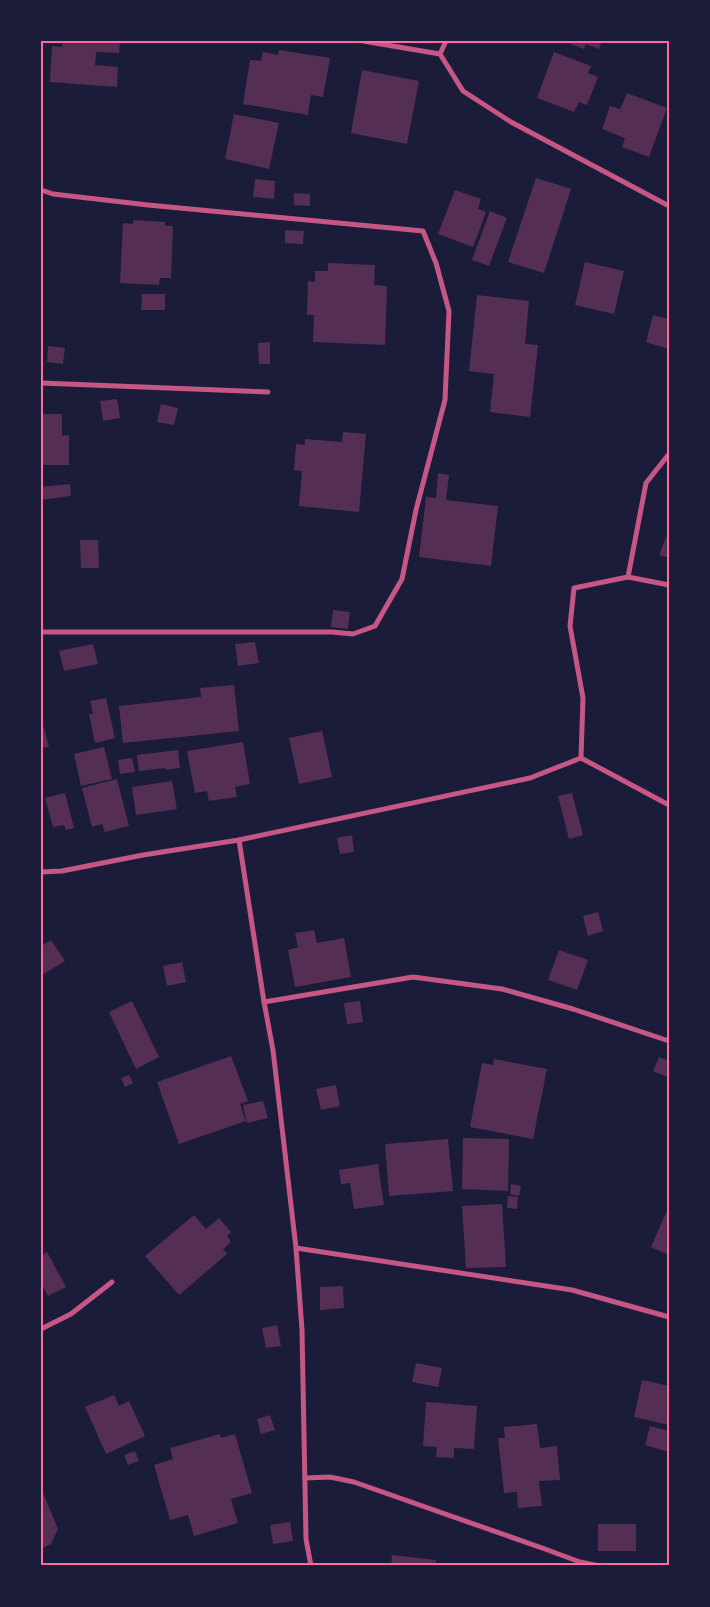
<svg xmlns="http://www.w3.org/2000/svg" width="710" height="1607" font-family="'Roboto Serif',serif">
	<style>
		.building { fill: #542f53 }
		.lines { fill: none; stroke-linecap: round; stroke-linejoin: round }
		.minor { stroke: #c65784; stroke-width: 5 }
		.neatline { fill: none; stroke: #ff6b9d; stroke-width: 2 }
	</style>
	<rect width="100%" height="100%" fill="#1b1b3a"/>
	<g class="building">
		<path d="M 63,41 L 120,41 L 119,53 L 96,52 L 95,65 L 118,67 L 117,87 L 50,82 L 52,46 L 62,47 Z"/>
		<path d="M 562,41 L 602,41 L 599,49 L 586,44 L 584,49 Z"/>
		<path d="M 279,50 L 330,58 L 323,97 L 311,95 L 308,115 L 243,104 L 250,60 L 261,61 L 263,52 L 278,55 Z"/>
		<path d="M 554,52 L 591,66 L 588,73 L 598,77 L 587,105 L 579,102 L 574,112 L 537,98 Z"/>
		<path d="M 362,70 L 419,81 L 407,144 L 351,133 Z"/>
		<path d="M 627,93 L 667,108 L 649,157 L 622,147 L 625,138 L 602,129 L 610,106 L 620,109 Z"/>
		<path d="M 234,114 L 279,123 L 269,169 L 225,159 Z"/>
		<path d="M 536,178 L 571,189 L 544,273 L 508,262 Z"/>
		<path d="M 255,179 L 275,181 L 274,199 L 253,197 Z"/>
		<path d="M 455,190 L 481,199 L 478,209 L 486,212 L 473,247 L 438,234 Z"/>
		<path d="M 294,193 L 310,194 L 310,206 L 294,205 Z"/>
		<path d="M 490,211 L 507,218 L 489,266 L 472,260 Z"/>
		<path d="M 133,220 L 165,222 L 165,226 L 173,226 L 171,278 L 160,278 L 159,285 L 120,283 L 123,223 L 133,224 Z"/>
		<path d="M 285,230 L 304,231 L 303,244 L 285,243 Z"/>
		<path d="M 585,262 L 624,271 L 614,314 L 575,305 Z"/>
		<path d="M 328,263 L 375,265 L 374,285 L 387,286 L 385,345 L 313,342 L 314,315 L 307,315 L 308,281 L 315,282 L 315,271 L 328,271 Z"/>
		<path d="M 142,294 L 165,294 L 165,310 L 141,310 Z"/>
		<path d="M 477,295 L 529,301 L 525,344 L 538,345 L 530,417 L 490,412 L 494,374 L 469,371 Z"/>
		<path d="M 653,315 L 669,319 L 669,349 L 646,342 Z"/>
		<path d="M 270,342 L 270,364 L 259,364 L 258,343 Z"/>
		<path d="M 48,346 L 65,348 L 63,364 L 47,362 Z"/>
		<path d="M 117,399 L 120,418 L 103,421 L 100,401 Z"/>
		<path d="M 161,404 L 178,408 L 174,425 L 157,422 Z"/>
		<path d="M 41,414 L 62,414 L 62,436 L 69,435 L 69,465 L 41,465 Z"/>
		<path d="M 343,432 L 366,434 L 359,512 L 299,506 L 302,471 L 294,470 L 296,444 L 305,445 L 305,439 L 342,442 Z"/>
		<path d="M 438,473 L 449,475 L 446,500 L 498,506 L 491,566 L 419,557 L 426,497 L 436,498 Z"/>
		<path d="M 70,484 L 71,496 L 41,500 L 41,487 Z"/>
		<path d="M 669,530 L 669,558 L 659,555 Z"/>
		<path d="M 80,540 L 98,540 L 99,568 L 81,568 Z"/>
		<path d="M 333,610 L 350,612 L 348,629 L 331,627 Z"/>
		<path d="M 255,642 L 259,663 L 238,666 L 235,644 Z"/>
		<path d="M 93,644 L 98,664 L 64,671 L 59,651 Z"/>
		<path d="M 234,685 L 239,731 L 123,743 L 119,706 L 201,697 L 200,688 Z"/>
		<path d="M 106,698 L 115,738 L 95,743 L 89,714 L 93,714 L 90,701 Z"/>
		<path d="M 41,717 L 49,747 L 41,748 Z"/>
		<path d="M 322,731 L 332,777 L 299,784 L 289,738 Z"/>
		<path d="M 243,742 L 250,784 L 235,787 L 237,797 L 209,801 L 207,791 L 195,793 L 187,751 Z"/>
		<path d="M 104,747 L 112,779 L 81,786 L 74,754 Z"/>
		<path d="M 178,750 L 180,768 L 165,770 L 165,768 L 139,771 L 137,755 Z"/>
		<path d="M 132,758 L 135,772 L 120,774 L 118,760 Z"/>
		<path d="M 117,779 L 129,826 L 105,832 L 102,824 L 92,827 L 82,788 Z"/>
		<path d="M 172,781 L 177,809 L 136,815 L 132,787 Z"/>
		<path d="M 65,793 L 74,828 L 66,830 L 64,825 L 53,827 L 45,798 Z"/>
		<path d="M 572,793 L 583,835 L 569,839 L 558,796 Z"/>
		<path d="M 352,835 L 354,852 L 340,854 L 337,838 Z"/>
		<path d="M 598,912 L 603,931 L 588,936 L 583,916 Z"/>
		<path d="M 314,930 L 317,943 L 344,938 L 351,977 L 295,987 L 288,950 L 298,947 L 295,933 Z"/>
		<path d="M 51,940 L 65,961 L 44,974 L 41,970 L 41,946 Z"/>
		<path d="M 559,950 L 588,960 L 577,990 L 548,980 Z"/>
		<path d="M 182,962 L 186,982 L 167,986 L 163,966 Z"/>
		<path d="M 132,1001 L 159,1057 L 136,1069 L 109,1012 Z"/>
		<path d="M 360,1001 L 363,1022 L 347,1024 L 344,1003 Z"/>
		<path d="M 231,1056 L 248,1101 L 240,1104 L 246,1121 L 179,1144 L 157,1082 Z"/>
		<path d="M 659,1057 L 669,1061 L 669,1072 L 667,1077 L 653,1071 Z"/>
		<path d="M 494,1059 L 547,1069 L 533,1139 L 470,1127 L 482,1063 L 493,1065 Z"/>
		<path d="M 129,1075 L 133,1083 L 125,1087 L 121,1078 Z"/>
		<path d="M 336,1085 L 340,1106 L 321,1110 L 316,1089 Z"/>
		<path d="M 263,1101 L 268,1118 L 247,1123 L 243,1105 Z"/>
		<path d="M 463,1138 L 509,1139 L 508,1191 L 462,1189 Z"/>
		<path d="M 448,1139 L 453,1191 L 389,1196 L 385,1144 Z"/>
		<path d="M 378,1164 L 384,1205 L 354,1209 L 350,1183 L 341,1184 L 339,1170 Z"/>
		<path d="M 511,1184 L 521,1186 L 519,1196 L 510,1194 Z"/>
		<path d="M 508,1196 L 518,1197 L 517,1209 L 507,1208 Z"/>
		<path d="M 502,1204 L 506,1267 L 466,1268 L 462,1206 Z"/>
		<path d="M 669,1206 L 669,1255 L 651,1247 Z"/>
		<path d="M 194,1215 L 206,1229 L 219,1218 L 231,1232 L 227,1236 L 231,1242 L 223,1249 L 227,1254 L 179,1295 L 145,1256 Z"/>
		<path d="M 47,1252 L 66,1287 L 48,1296 L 41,1283 L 41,1256 Z"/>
		<path d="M 343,1286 L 344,1308 L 320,1310 L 320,1287 Z"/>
		<path d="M 277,1325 L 281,1346 L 266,1348 L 262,1328 Z"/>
		<path d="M 416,1363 L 442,1368 L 438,1387 L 412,1382 Z"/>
		<path d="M 642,1380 L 669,1386 L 669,1425 L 634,1417 Z"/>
		<path d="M 114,1395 L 119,1406 L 129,1401 L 145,1436 L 106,1454 L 85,1407 Z"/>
		<path d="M 426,1402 L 477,1406 L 474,1449 L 454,1448 L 454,1458 L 436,1457 L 437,1447 L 423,1446 Z"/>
		<path d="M 270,1415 L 275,1430 L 261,1434 L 257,1419 Z"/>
		<path d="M 537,1424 L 540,1448 L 557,1446 L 560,1480 L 539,1481 L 542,1506 L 518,1508 L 517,1492 L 504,1493 L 498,1438 L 505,1438 L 504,1427 Z"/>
		<path d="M 650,1426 L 669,1431 L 669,1452 L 645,1445 Z"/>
		<path d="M 220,1434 L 221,1438 L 235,1434 L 252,1493 L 231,1499 L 238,1523 L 194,1536 L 188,1515 L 170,1520 L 154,1465 L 173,1459 L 170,1448 Z"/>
		<path d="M 135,1451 L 139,1461 L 128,1465 L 124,1455 Z"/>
		<path d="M 41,1488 L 58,1529 L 51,1544 L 41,1549 Z"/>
		<path d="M 290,1522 L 293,1541 L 273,1544 L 270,1525 Z"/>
		<rect x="598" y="1524" width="38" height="27"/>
		<path d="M 392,1555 L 436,1560 L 435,1566 L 391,1566 Z"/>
	</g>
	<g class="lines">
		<g class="minor">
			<path d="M 363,41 L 440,54 L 463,91 L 511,122 L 669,206"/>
			<path d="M 440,54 L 446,41"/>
			<path d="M 41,190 L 53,194 L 148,205 L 423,231 L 436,263 L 449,311 L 445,400 L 416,510 L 402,579 L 375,626 L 353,634 L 332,632 L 41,632"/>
			<path d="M 41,383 L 268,392"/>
			<path d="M 628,577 L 646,483 L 669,454"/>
			<path d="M 581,758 L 583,698 L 570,626 L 574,588 L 628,577 L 669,585"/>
			<path d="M 239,840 L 264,1002 L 273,1050 L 296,1248 L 302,1330 L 306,1539 L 311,1566"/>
			<path d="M 41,872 L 62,871 L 143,855 L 239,840 L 530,778 L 581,758 L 669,805"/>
			<path d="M 264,1002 L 413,977 L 502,989 L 573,1009 L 669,1041"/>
			<path d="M 296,1248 L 572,1290 L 669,1317"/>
			<path d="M 41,1329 L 71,1314 L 112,1282"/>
			<path d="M 305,1478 L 330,1477 L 354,1482 L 545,1549 L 580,1562 L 599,1566"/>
		</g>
	</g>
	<rect width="710" height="1607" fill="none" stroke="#1b1b3a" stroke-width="85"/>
	<rect x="42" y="42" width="626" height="1522" class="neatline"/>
</svg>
